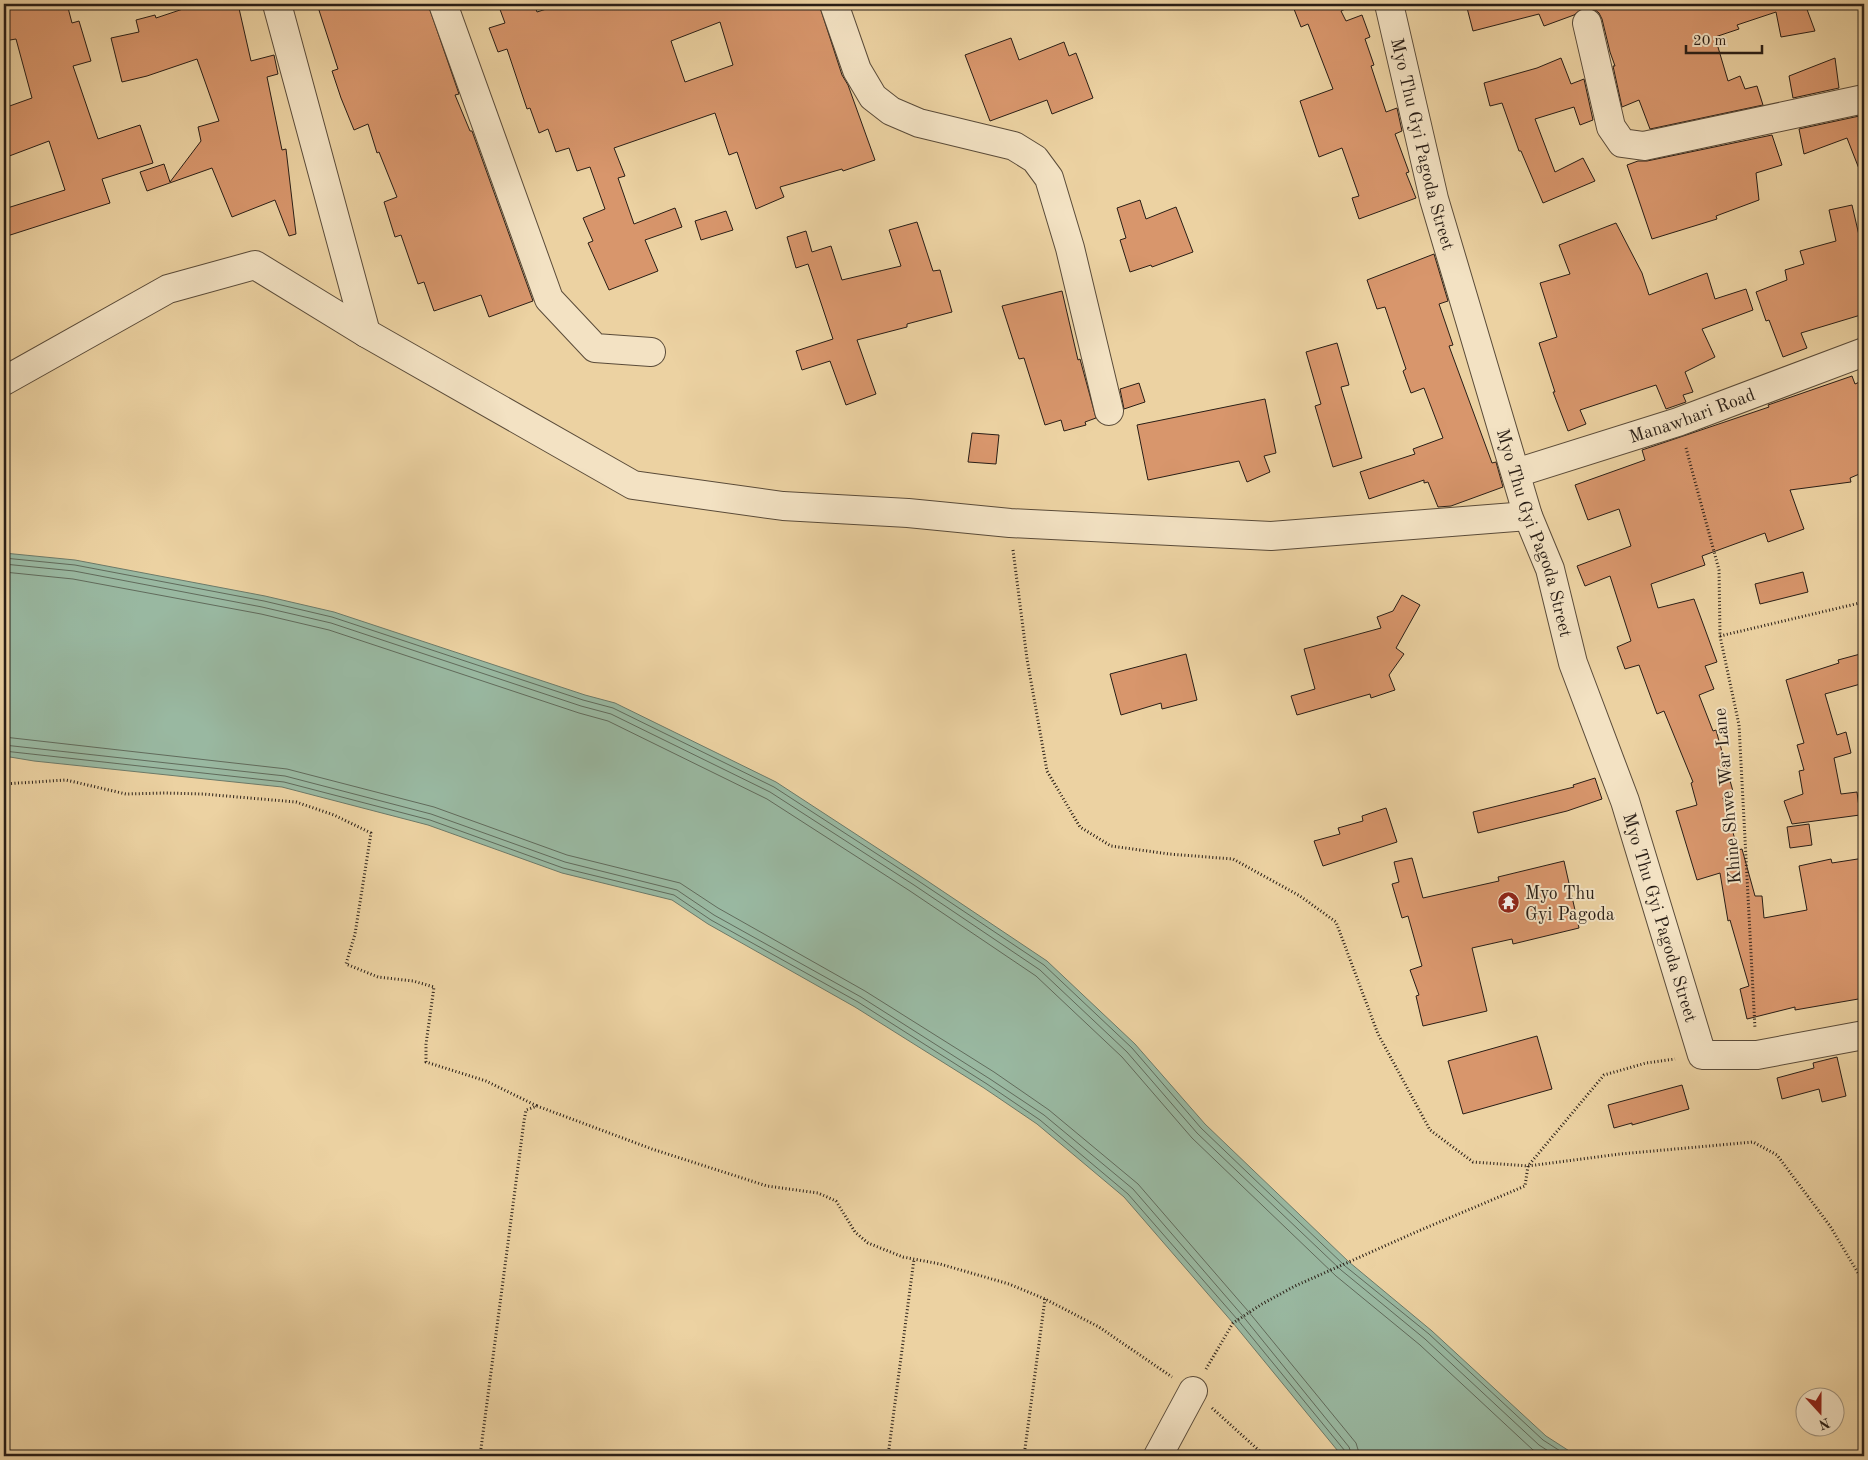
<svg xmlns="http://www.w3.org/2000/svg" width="1868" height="1460" font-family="'Old Standard TT',serif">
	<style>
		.water { fill: #99b8a1; stroke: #6c7a69 }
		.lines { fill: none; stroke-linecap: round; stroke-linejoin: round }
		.shore { stroke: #616b5c; stroke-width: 1 }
		.building { fill: #d8966c; stroke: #291e16; fill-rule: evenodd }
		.street-casing { stroke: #5a4b39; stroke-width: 30 }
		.path { stroke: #291e16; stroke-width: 3; stroke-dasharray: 1 2.5; stroke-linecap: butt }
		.street { stroke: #f3e2c3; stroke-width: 28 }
		.labels { text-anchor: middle; stroke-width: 4; stroke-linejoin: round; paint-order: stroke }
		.street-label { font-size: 18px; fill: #291e16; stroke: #f3e2c3 }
		.poi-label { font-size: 18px; fill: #291e16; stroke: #f3e2c3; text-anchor: start }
	</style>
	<rect width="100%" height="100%" fill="#ecd2a2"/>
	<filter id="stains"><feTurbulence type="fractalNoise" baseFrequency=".004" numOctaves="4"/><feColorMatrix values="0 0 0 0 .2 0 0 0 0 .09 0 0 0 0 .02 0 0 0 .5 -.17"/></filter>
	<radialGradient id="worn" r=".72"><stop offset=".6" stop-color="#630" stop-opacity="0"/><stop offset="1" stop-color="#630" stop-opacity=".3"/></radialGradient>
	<path class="water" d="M 4,553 L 75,560 L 265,596 L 334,612 L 585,695 L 615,703 L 776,782 L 920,876 L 1047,961 L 1135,1044 L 1205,1124 L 1349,1262 L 1432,1331 L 1546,1436 L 1577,1456 L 1342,1456 L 1233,1323 L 1124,1197 L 1037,1124 L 984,1088 L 855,1007 L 708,924 L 672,900 L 562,873 L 428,825 L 282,787 L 34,761 L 4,756 Z"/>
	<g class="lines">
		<g class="shore">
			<path d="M 4,558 L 75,565 L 264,601 L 332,617 L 583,700 L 613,708 L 774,787 L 917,880 L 1044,965 L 1132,1048 L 1201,1128 L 1345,1266 L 1429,1334 L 1543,1440 L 1568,1456"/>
			<path d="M 4,564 L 74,571 L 262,607 L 331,623 L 581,706 L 611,714 L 770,792 L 914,885 L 1040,970 L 1127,1052 L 1197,1133 L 1341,1270 L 1425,1339 L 1539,1445 L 1556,1456"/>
			<path d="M 4,572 L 73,579 L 261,614 L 329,630 L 579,713 L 608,721 L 767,799 L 910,891 L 1036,976 L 1122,1057 L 1192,1138 L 1336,1276 L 1420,1345 L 1533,1450 L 1543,1456"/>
			<path d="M 4,737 L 287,769 L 434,807 L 567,855 L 680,883 L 718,908 L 865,991 L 994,1072 L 1049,1110 L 1138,1184 L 1248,1311 L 1356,1443 L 1360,1456"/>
			<path d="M 4,745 L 285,776 L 431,814 L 565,862 L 677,890 L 714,915 L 861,997 L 990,1079 L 1044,1115 L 1133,1189 L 1242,1315 L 1349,1447 L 1352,1456"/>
			<path d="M 4,751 L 284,782 L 430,820 L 563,868 L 674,895 L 711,920 L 858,1002 L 987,1084 L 1040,1120 L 1128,1194 L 1237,1319 L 1345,1451 L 1346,1456"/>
		</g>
	</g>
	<g class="building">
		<path d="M 4,4 L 67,4 L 72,23 L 79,21 L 91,61 L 73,66 L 98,139 L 140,125 L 153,163 L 102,179 L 110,203 L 4,237 L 4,209 L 65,190 L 49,141 L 4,158 L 4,108 L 32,98 L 16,39 L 4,41 Z"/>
		<path d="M 198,4 L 238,4 L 251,61 L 274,55 L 278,74 L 267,77 L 282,150 L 286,149 L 296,234 L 289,236 L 275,200 L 232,217 L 212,168 L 147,191 L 140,172 L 164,164 L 170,182 L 201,141 L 198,127 L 219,121 L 197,59 L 147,76 L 122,82 L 111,38 L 139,32 L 136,20 L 155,15 L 156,18 Z"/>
		<path d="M 317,4 L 428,4 L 459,94 L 455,95 L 470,131 L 472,131 L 533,301 L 489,317 L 481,295 L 434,311 L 424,282 L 418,284 L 401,235 L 395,237 L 384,202 L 397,197 L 379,152 L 377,153 L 368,124 L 354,130 L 341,98 L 332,71 L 338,69 Z"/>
		<path d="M 498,4 L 534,4 L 537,12 L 562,4 L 819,4 L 842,75 L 848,85 L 875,160 L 843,171 L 842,169 L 780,187 L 784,197 L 756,209 L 737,152 L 729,155 L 715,113 L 614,148 L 625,176 L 618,178 L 634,224 L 675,208 L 682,227 L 645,240 L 658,271 L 609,290 L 588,243 L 593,241 L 583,218 L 605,209 L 590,167 L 577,171 L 569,148 L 556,152 L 548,129 L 539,133 L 530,108 L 527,109 L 507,49 L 498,52 L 489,28 L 505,23 ZM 720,22 L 733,65 L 685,82 L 671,41 Z"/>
		<path d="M 1292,4 L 1356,4 L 1341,11 L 1346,21 L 1362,15 L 1370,37 L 1365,39 L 1374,65 L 1371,66 L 1386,112 L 1397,108 L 1402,131 L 1395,134 L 1409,172 L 1406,173 L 1416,198 L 1359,219 L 1352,198 L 1359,196 L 1342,148 L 1319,157 L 1300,101 L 1333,89 L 1308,24 L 1301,27 Z"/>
		<path d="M 1466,4 L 1805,4 L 1815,31 L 1781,37 L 1776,12 L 1737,25 L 1739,29 L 1715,37 L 1728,81 L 1740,76 L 1745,89 L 1757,86 L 1763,105 L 1650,129 L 1639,100 L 1622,107 L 1613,66 L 1615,66 L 1610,52 L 1602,19 L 1599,13 L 1593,8 L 1583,8 L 1574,15 L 1544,26 L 1539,14 L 1473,31 Z"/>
		<path d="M 1011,38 L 1019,60 L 1064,42 L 1069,56 L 1076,53 L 1093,98 L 1052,114 L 1047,100 L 990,121 L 965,55 Z"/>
		<path d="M 1561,58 L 1571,84 L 1584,79 L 1593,120 L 1580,125 L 1574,107 L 1535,119 L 1555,172 L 1583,158 L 1595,181 L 1543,203 L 1521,151 L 1519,151 L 1502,103 L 1490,106 L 1484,83 L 1537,68 Z"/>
		<path d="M 1835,58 L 1839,88 L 1793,98 L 1789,76 Z"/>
		<path d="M 1864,115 L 1864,178 L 1863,179 L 1847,138 L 1804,154 L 1799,129 Z"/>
		<path d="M 1772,135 L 1782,165 L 1756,173 L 1759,200 L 1716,216 L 1717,219 L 1652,239 L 1627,165 L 1638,161 L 1647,161 Z"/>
		<path d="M 1140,200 L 1146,219 L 1176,207 L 1193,252 L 1152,267 L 1151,265 L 1130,272 L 1120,240 L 1126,238 L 1117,208 Z"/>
		<path d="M 1852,205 L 1864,257 L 1864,314 L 1801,333 L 1807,348 L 1783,357 L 1769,320 L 1766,321 L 1756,292 L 1787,280 L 1785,270 L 1804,264 L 1800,251 L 1836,241 L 1829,210 Z"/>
		<path d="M 726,211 L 733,230 L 701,240 L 695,221 Z"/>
		<path d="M 917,222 L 933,271 L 940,270 L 952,312 L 907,324 L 907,327 L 857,340 L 876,394 L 846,405 L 830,361 L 802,370 L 796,351 L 833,339 L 808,264 L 796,268 L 787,237 L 806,231 L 812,252 L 831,246 L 842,280 L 901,266 L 889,230 Z"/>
		<path d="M 1616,223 L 1642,273 L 1649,295 L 1707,273 L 1715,299 L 1746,289 L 1753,310 L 1702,329 L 1715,357 L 1685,372 L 1693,392 L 1683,395 L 1686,402 L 1666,409 L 1656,385 L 1580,410 L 1586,424 L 1568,431 L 1553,392 L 1555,392 L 1539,343 L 1557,337 L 1540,283 L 1570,274 L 1559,245 Z"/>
		<path d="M 1434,254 L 1448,301 L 1439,304 L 1453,345 L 1449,346 L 1492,463 L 1496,462 L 1503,487 L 1451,506 L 1438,507 L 1428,482 L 1424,483 L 1424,480 L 1369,499 L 1360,472 L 1415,454 L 1413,449 L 1443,438 L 1424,388 L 1411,393 L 1403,371 L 1406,369 L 1385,307 L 1377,309 L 1367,280 Z"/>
		<path d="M 1062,291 L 1078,360 L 1080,359 L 1096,418 L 1085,422 L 1086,425 L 1064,431 L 1061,420 L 1045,425 L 1024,358 L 1019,359 L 1002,306 Z"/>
		<path d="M 1337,343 L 1349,385 L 1341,387 L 1362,458 L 1333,467 L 1315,406 L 1321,404 L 1306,352 Z"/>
		<path d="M 1852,376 L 1855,384 L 1864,380 L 1864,472 L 1850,478 L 1851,482 L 1790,490 L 1804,529 L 1768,542 L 1765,533 L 1702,556 L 1705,565 L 1651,584 L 1658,608 L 1694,599 L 1717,662 L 1705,666 L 1714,689 L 1699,695 L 1713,731 L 1716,730 L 1734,795 L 1723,798 L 1738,850 L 1742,849 L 1755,896 L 1762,896 L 1764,918 L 1807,910 L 1799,866 L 1831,859 L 1832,863 L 1864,858 L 1864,892 L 1859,893 L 1864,922 L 1864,998 L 1795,1010 L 1795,1007 L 1747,1019 L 1740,989 L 1749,986 L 1730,920 L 1728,921 L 1720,873 L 1697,880 L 1676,811 L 1697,805 L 1691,783 L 1693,782 L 1664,711 L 1657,714 L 1639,665 L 1625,669 L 1617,647 L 1631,641 L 1610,576 L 1585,586 L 1577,566 L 1631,546 L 1619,509 L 1588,520 L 1575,485 L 1645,460 L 1642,450 L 1769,407 L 1768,405 Z"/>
		<path d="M 1139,383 L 1145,402 L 1124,409 L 1120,389 Z"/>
		<path d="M 1265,399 L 1276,453 L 1264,456 L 1270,472 L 1247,482 L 1239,461 L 1148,480 L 1137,425 Z"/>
		<path d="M 972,433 L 999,435 L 996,464 L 968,462 Z"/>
		<path d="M 1803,572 L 1808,592 L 1760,604 L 1755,584 Z"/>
		<path d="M 1402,595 L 1420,605 L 1396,648 L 1404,654 L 1389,675 L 1395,690 L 1371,698 L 1370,694 L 1297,715 L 1291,696 L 1315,689 L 1304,649 L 1381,628 L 1377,617 L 1393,611 Z"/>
		<path d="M 1864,653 L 1864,683 L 1825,694 L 1837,735 L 1846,732 L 1851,753 L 1834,758 L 1841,794 L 1857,792 L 1860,815 L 1792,824 L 1784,801 L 1803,794 L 1799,771 L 1804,770 L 1797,745 L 1804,743 L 1786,680 L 1839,663 L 1838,660 Z"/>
		<path d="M 1186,654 L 1197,700 L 1162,709 L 1161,703 L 1121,715 L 1110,674 Z"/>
		<path d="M 1595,778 L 1602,799 L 1567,811 L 1478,833 L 1473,812 L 1574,787 L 1573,785 Z"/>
		<path d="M 1386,808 L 1397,842 L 1323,866 L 1314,841 L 1340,834 L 1338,828 L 1363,821 L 1362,816 Z"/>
		<path d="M 1809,824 L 1812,845 L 1790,848 L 1787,827 Z"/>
		<path d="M 1412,858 L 1423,898 L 1499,881 L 1498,877 L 1564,861 L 1579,928 L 1513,944 L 1512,939 L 1472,948 L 1487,1011 L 1423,1026 L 1416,996 L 1419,995 L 1410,970 L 1422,966 L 1408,916 L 1402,918 L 1392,884 L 1399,882 L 1394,862 Z"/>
		<path d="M 1537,1036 L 1552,1089 L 1463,1114 L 1448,1061 Z"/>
		<path d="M 1837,1057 L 1846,1096 L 1822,1102 L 1819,1089 L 1782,1099 L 1777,1078 L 1814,1068 L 1813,1063 Z"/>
		<path d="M 1682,1085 L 1689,1109 L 1632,1125 L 1632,1123 L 1614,1128 L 1608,1105 Z"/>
	</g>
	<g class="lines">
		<defs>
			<g id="street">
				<path d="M 277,4 L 366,333"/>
				<path d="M 443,4 L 549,299 L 595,348 L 651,352"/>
				<path d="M 834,4 L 857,70 L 873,97 L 891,111 L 919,123 L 1014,146 L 1035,159 L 1049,178 L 1070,248 L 1109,411"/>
				<path id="s1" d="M 1389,4 L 1434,199 L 1528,516 L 1550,569 L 1573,663 L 1625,801 L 1702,1055 L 1757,1055 L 1864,1035"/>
				<path d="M 1587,23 L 1611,127 L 1622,143 L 1644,146 L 1864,99"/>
				<path d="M 4,381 L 168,289 L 255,265 L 366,333 L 633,485 L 783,506 L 908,513 L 1010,523 L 1271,536 L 1528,516"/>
				<path id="s2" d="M 1516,473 L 1678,422 L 1864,352"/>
				<path d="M 1158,1456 L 1193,1391"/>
			</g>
		</defs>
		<use href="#street" class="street-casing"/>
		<g class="path">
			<path d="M 1686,448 L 1719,570 L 1720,636 L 1739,725 L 1755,1029"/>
			<path d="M 1013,550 L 1027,659 L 1047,771 L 1080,827 L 1111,846 L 1169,854 L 1233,859 L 1300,896 L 1336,922 L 1378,1034 L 1430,1130 L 1473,1162 L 1528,1166 L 1620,1154 L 1753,1142 L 1777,1155 L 1830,1226 L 1864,1283"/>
			<path d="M 1720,636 L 1864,602"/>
			<path d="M 4,784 L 66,780 L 126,794 L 165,793 L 203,794 L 296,802 L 334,815 L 371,833 L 355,934 L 346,964 L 378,977 L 413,981 L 434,987 L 426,1044 L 426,1062 L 486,1081 L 537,1106"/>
			<path d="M 1206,1369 L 1233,1323 L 1262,1304 L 1295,1286 L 1416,1232 L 1525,1186 L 1528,1166 L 1604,1075 L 1646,1063 L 1675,1059"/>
			<path d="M 1212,1408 L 1265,1456"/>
			<path d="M 480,1456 L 524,1121 L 526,1110 L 537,1106 L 652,1149 L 767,1186 L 818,1193 L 836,1201 L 855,1232 L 868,1243 L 903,1257 L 940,1264 L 1009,1284 L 1045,1299 L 1099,1327 L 1172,1377"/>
			<path d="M 888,1456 L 914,1259"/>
			<path d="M 1024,1456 L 1045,1299"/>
		</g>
		<use href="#street" class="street"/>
	</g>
	<defs>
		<symbol id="temple-disc" viewBox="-11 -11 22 22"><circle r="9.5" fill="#8f2418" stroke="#f3e2c3"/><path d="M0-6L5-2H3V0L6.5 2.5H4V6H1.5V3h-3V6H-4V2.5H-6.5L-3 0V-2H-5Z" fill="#fff"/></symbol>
	</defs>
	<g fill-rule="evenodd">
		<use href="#temple-disc" x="1496" y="890" width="25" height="25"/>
	</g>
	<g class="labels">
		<g class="street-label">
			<text dy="6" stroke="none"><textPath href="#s1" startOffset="144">Myo Thu Gyi Pagoda Street</textPath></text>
			<text dy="6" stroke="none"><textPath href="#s2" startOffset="185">Manawhari Road</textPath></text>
			<text dy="6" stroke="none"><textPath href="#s1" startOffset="549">Myo Thu Gyi Pagoda Street</textPath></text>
			<text transform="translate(1727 796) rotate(-95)" y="6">Khine Shwe War Lane</text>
			<text dy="6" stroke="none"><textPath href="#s1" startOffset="954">Myo Thu Gyi Pagoda Street</textPath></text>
		</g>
		<g class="poi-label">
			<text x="1525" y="899">Myo Thu<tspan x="1525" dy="21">Gyi Pagoda</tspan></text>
		</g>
	</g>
	<rect width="1868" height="1460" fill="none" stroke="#ecd2a2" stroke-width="20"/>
	<rect x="5" y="5" width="1858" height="1450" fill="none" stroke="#291e16" stroke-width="2.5"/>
	<rect x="10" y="10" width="1848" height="1440" fill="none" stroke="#291e16"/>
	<g transform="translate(1820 1412) rotate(159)"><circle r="24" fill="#f3e2c3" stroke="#a2947e"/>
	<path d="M0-4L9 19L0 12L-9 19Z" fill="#8f2418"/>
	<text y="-8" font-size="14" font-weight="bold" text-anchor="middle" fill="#291e16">N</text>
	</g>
	<path d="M1686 45v8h76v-8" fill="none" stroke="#291e16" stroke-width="2.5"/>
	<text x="1693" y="45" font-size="15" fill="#291e16" stroke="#f3e2c3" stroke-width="4" paint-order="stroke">20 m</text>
	<rect width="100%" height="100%" filter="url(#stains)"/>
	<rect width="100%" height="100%" fill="url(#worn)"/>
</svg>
